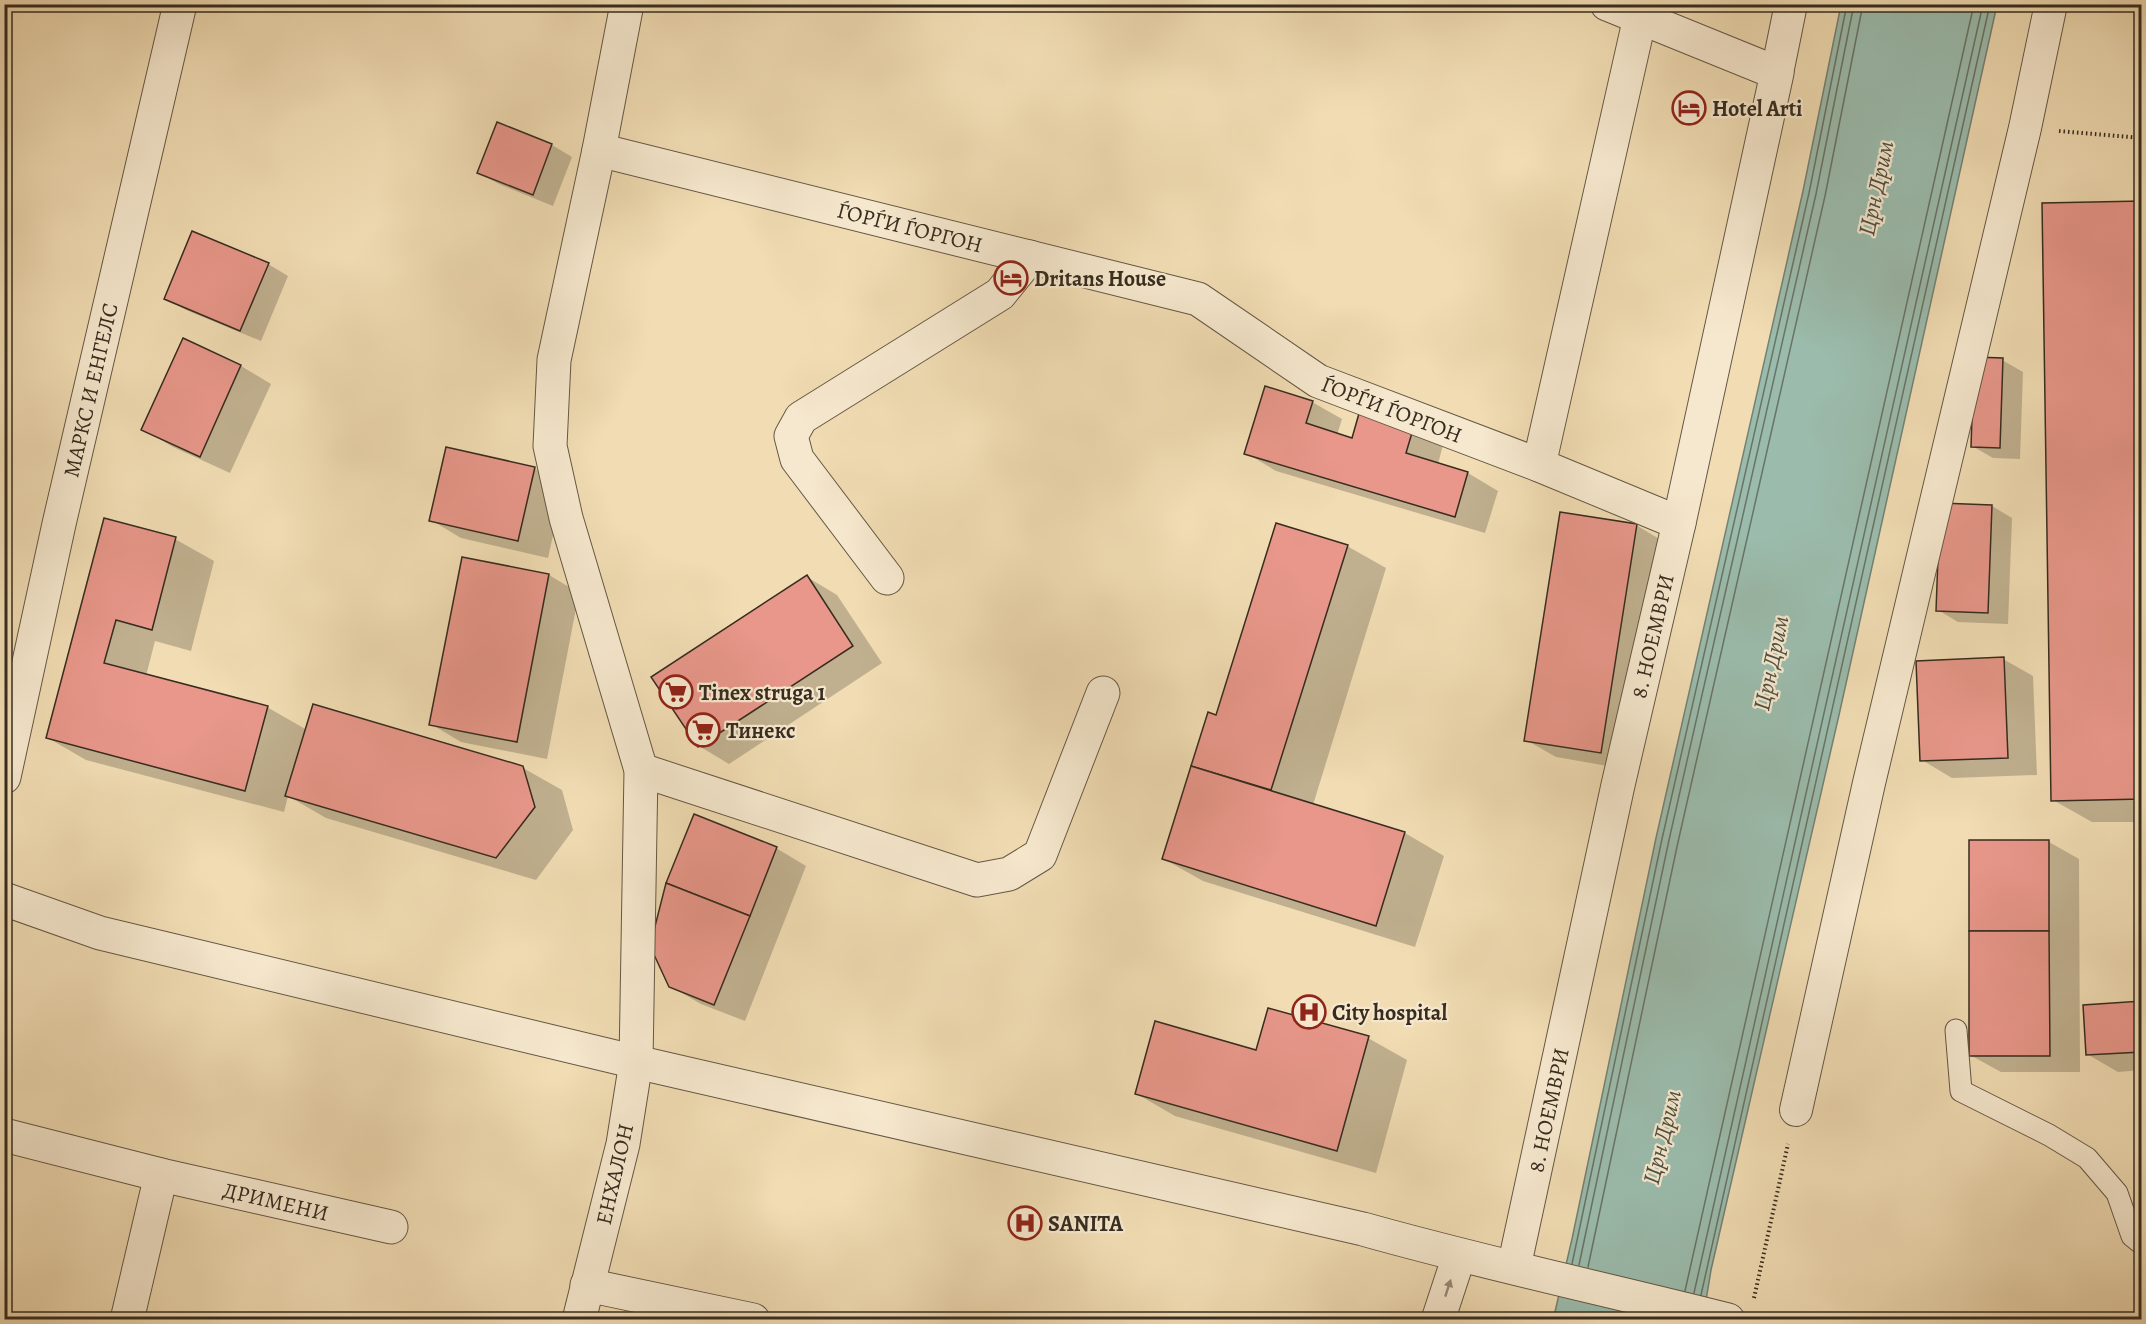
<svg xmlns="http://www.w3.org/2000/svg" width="2146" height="1324" font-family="Alegreya,serif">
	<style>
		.water { fill: #9bbcad; stroke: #738274; stroke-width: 1.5 }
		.shadow { fill: #0003 }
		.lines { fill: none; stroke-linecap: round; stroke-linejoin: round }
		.shore { stroke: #687466; stroke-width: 1.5 }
		.building { fill: #e8978a; stroke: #362c1f; stroke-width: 1.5 }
		.service-casing { stroke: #655844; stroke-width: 23 }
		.pedestrian-casing { stroke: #655844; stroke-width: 34 }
		.minor-casing { stroke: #655844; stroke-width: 35 }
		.path { stroke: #362c1f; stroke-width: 4; stroke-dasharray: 1.5 3; stroke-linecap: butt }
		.service { stroke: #f6e8ce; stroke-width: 21 }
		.pedestrian { stroke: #f6e8ce; stroke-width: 32 }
		.minor { stroke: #f6e8ce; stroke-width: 33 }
		.oneway { fill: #968a76 }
		.labels { text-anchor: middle; stroke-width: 4.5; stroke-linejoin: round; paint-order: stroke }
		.poi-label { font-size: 22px; font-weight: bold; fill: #362c1f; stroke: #f6e8ce; text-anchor: start }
		.street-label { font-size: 22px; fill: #362c1f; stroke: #f6e8ce }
		.water-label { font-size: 24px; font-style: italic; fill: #4f5042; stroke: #f6e8ce }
	</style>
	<rect width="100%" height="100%" fill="#f1dcb3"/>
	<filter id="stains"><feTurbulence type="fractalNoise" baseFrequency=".00333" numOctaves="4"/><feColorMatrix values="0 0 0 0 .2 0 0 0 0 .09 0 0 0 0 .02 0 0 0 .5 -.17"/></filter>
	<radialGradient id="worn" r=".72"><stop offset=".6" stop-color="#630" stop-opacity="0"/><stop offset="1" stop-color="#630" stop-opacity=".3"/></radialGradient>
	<path class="water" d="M 1841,5 L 1997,5 L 1839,715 L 1711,1270 L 1703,1319 L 1572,1320 L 1554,1316 L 1572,1239 L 1656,838 L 1803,191 Z"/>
	<g class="shadow">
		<path d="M 498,124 L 552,145 L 572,157 L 553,206 L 499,184 L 479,173 Z"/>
		<path d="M 2142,203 L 2142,822 L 2092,822 L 2053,800 Z"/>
		<path d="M 268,264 L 288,276 L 261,341 L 186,310 L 166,298 Z"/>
		<path d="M 184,340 L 241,366 L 271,384 L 230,473 L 173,447 L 143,429 Z"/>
		<path d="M 2002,360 L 2023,372 L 2020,459 L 1993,458 L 1972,446 Z"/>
		<path d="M 1312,402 L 1342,419 L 1337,435 L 1353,440 L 1361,412 L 1443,445 L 1438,464 L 1468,473 L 1498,491 L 1485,533 L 1276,471 L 1246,453 Z"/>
		<path d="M 534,468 L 564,486 L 548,558 L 461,538 L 431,520 Z"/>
		<path d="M 1941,505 L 1992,506 L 2012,518 L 2008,624 L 1958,622 L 1938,610 Z"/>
		<path d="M 105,520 L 175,539 L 214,561 L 191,651 L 155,641 L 146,676 L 267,707 L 307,730 L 523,768 L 562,790 L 573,830 L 536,880 L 326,818 L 288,796 L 284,812 L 86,760 L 48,738 Z"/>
		<path d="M 1636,525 L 1666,543 L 1631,770 L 1556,757 L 1526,740 Z"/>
		<path d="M 1347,546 L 1386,568 L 1313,805 L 1405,833 L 1444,856 L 1415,947 L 1203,881 L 1164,859 L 1209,714 L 1217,717 Z"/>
		<path d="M 549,575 L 579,593 L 547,759 L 461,742 L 431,724 Z"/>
		<path d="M 807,577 L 837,595 L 882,663 L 729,764 L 699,746 L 654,677 Z"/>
		<path d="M 2003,659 L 2033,676 L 2037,775 L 1952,778 L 1922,760 Z"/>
		<path d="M 1970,842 L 2049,842 L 2079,859 L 2080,1072 L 2001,1072 L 1970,1055 Z"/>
		<path d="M 776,848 L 806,866 L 745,1021 L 701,1004 L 670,986 Z"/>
		<path d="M 2142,1003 L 2142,1070 L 2118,1072 L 2087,1054 Z"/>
		<path d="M 1368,1038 L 1407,1060 L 1376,1173 L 1175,1116 L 1137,1094 L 1257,1051 Z"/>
	</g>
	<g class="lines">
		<g class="shore">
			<path d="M 1572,1264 L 1662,839 L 1809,193 L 1847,4"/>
			<path d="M 1579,1265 L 1669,840 L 1816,194 L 1854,4"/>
			<path d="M 1588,1267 L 1678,842 L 1825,196 L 1863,4"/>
			<path d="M 1685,1291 L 1974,4"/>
			<path d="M 1694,1293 L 1983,4"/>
			<path d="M 1701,1295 L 1990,4"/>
		</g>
	</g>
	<g class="building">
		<path d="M 497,122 L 552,144 L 533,195 L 477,173 Z"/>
		<path d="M 2142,201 L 2142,799 L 2051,801 L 2042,203 Z"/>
		<path d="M 192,231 L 269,263 L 240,331 L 164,299 Z"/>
		<path d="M 183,338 L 241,365 L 200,457 L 141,430 Z"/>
		<path d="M 1974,357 L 2003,358 L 2000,448 L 1971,447 Z"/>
		<path d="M 1265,386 L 1313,401 L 1306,423 L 1352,438 L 1360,410 L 1414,426 L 1406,453 L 1468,472 L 1455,517 L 1244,454 Z"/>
		<path d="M 446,447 L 535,467 L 518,541 L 429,521 Z"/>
		<path d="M 1940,503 L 1992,505 L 1988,613 L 1936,611 Z"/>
		<path d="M 1560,512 L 1637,524 L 1601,753 L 1524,741 Z"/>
		<path d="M 104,518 L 176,537 L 152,630 L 116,620 L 104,663 L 268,706 L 245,791 L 46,738 Z"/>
		<path d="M 1276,523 L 1348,545 L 1271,790 L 1191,766 L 1208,712 L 1216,715 Z"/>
		<path d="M 462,557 L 549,574 L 517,742 L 429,725 Z"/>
		<path d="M 807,575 L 853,646 L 698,747 L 651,677 Z"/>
		<path d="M 2004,657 L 2008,758 L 1920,761 L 1916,661 Z"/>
		<path d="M 313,704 L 523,766 L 535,807 L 496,858 L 285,796 Z"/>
		<path d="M 1191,766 L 1405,832 L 1376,926 L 1162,859 Z"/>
		<path d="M 694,814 L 777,847 L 750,916 L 666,883 Z"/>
		<rect x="1969" y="840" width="80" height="91"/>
		<path d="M 666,883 L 750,916 L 714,1005 L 669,987 L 650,946 Z"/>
		<path d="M 1969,931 L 2049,931 L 2050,1056 L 1969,1056 Z"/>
		<path d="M 2142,1001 L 2142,1052 L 2086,1055 L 2083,1005 Z"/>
		<path d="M 1268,1008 L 1369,1036 L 1337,1151 L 1135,1094 L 1155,1021 L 1256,1050 Z"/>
	</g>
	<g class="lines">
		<defs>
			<path id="service" d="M 1956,1030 L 1961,1091 L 2049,1135 L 2087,1158 L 2117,1193 L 2132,1236 L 2142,1244"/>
			<g id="pedestrian">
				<path d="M 1777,73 L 1791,4"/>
				<path d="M 1796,1110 L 1869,783 L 2025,128 L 2051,4"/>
			</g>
			<g id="minor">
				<path d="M 599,150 L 1198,299 L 1318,381 L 1539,465 L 1679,523"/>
				<path d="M 1539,465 L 1643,4"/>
				<path d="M 887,578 L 797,459 L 791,436 L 801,418 L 1000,294 L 1030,257"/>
				<path d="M 641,770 L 977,880 L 1009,874 L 1040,855 L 1103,693"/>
				<path d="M 4,777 L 59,524 L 180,4"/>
				<path d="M 4,899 L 100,933 L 636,1062 L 1363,1229 C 1483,1263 1606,1289 1728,1320"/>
				<path d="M 4,1135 L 161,1175 L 391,1227"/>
				<path d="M 1514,1267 L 1618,785 L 1679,523 L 1777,73 L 1607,4"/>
				<path d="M 587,1285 L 753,1320"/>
				<path d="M 127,1320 L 161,1175"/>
				<path d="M 579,1320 L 623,1144 L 636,1062 L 641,770 L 566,518 L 550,446 L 554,360 L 599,150 L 627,4"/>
				<path d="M 1438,1320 L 1459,1256"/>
			</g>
		</defs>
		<use href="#service" class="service-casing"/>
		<use href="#pedestrian" class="pedestrian-casing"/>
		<use href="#minor" class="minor-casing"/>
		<g class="path">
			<path d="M 2059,131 L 2142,138"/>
			<path d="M 1754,1298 L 1788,1144"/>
		</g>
		<use href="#service" class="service"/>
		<use href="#pedestrian" class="pedestrian"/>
		<use href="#minor" class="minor"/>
	</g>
	<defs><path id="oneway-solid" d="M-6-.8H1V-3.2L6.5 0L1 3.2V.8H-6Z" transform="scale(1.5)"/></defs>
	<use class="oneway" href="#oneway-solid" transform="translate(1448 1288) rotate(-72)"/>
	<defs>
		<symbol id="hotel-ring" viewBox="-11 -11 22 22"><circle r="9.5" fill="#f6e8ce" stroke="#8f2418" stroke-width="1.5"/><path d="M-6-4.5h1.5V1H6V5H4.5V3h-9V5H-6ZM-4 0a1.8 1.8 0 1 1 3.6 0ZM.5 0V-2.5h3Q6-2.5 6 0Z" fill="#8f2418"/></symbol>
		<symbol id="supermarket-ring" viewBox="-11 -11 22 22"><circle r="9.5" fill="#f6e8ce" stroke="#8f2418" stroke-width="1.5"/><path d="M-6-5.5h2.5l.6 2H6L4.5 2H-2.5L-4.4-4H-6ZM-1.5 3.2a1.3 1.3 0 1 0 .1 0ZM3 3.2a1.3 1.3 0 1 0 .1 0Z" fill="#8f2418"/></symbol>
		<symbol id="hospital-ring" viewBox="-11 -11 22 22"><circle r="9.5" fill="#f6e8ce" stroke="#8f2418" stroke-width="1.5"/><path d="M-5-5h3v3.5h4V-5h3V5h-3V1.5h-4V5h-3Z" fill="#8f2418"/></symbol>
	</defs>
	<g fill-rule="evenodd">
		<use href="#hotel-ring" x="1670" y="89" width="38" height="38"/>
		<use href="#hotel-ring" x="992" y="259" width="38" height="38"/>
		<use href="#supermarket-ring" x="657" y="673" width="38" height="38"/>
		<use href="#supermarket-ring" x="684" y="711" width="38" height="38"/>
		<use href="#hospital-ring" x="1290" y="993" width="38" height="38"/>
		<use href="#hospital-ring" x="1006" y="1204" width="38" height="38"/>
	</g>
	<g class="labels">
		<g class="poi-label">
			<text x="1712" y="116">Hotel Arti</text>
			<text x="1034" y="286">Dritans House</text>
			<text x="699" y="700">Tinex struga 1</text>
			<text x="726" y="738">Тинекс</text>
			<text x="1332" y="1020">City hospital</text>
			<text x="1048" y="1231">SANITA</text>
		</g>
		<g class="street-label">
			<text transform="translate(910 227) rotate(14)" y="8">ЃОРЃИ ЃОРГОН</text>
			<text transform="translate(90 390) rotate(-77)" y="8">МАРКС И ЕНГЕЛС</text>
			<text transform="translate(1392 409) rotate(21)" y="8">ЃОРЃИ ЃОРГОН</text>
			<text transform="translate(1652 636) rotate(-77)" y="8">8. НОЕМВРИ</text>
			<text transform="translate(1548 1110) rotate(-78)" y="8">8. НОЕМВРИ</text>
			<text transform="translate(614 1174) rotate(-77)" y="8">ЕНХАЛОН</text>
			<text transform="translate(276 1201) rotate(13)" y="8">ДРИМЕНИ</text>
		</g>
		<g class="water-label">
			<text transform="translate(1876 188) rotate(-78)" y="8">Црн Дрим</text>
			<text transform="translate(1771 663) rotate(-78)" y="8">Црн Дрим</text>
			<text transform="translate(1662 1137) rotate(-76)" y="8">Црн Дрим</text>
		</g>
	</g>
	<rect width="2146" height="1324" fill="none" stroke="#f1dcb3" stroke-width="24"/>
	<rect x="6" y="6" width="2134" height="1312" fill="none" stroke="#362c1f" stroke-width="3"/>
	<rect x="12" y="12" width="2122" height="1300" fill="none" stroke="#362c1f" stroke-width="1.5"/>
	<rect width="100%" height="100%" filter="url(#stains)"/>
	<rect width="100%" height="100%" fill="url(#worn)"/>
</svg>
